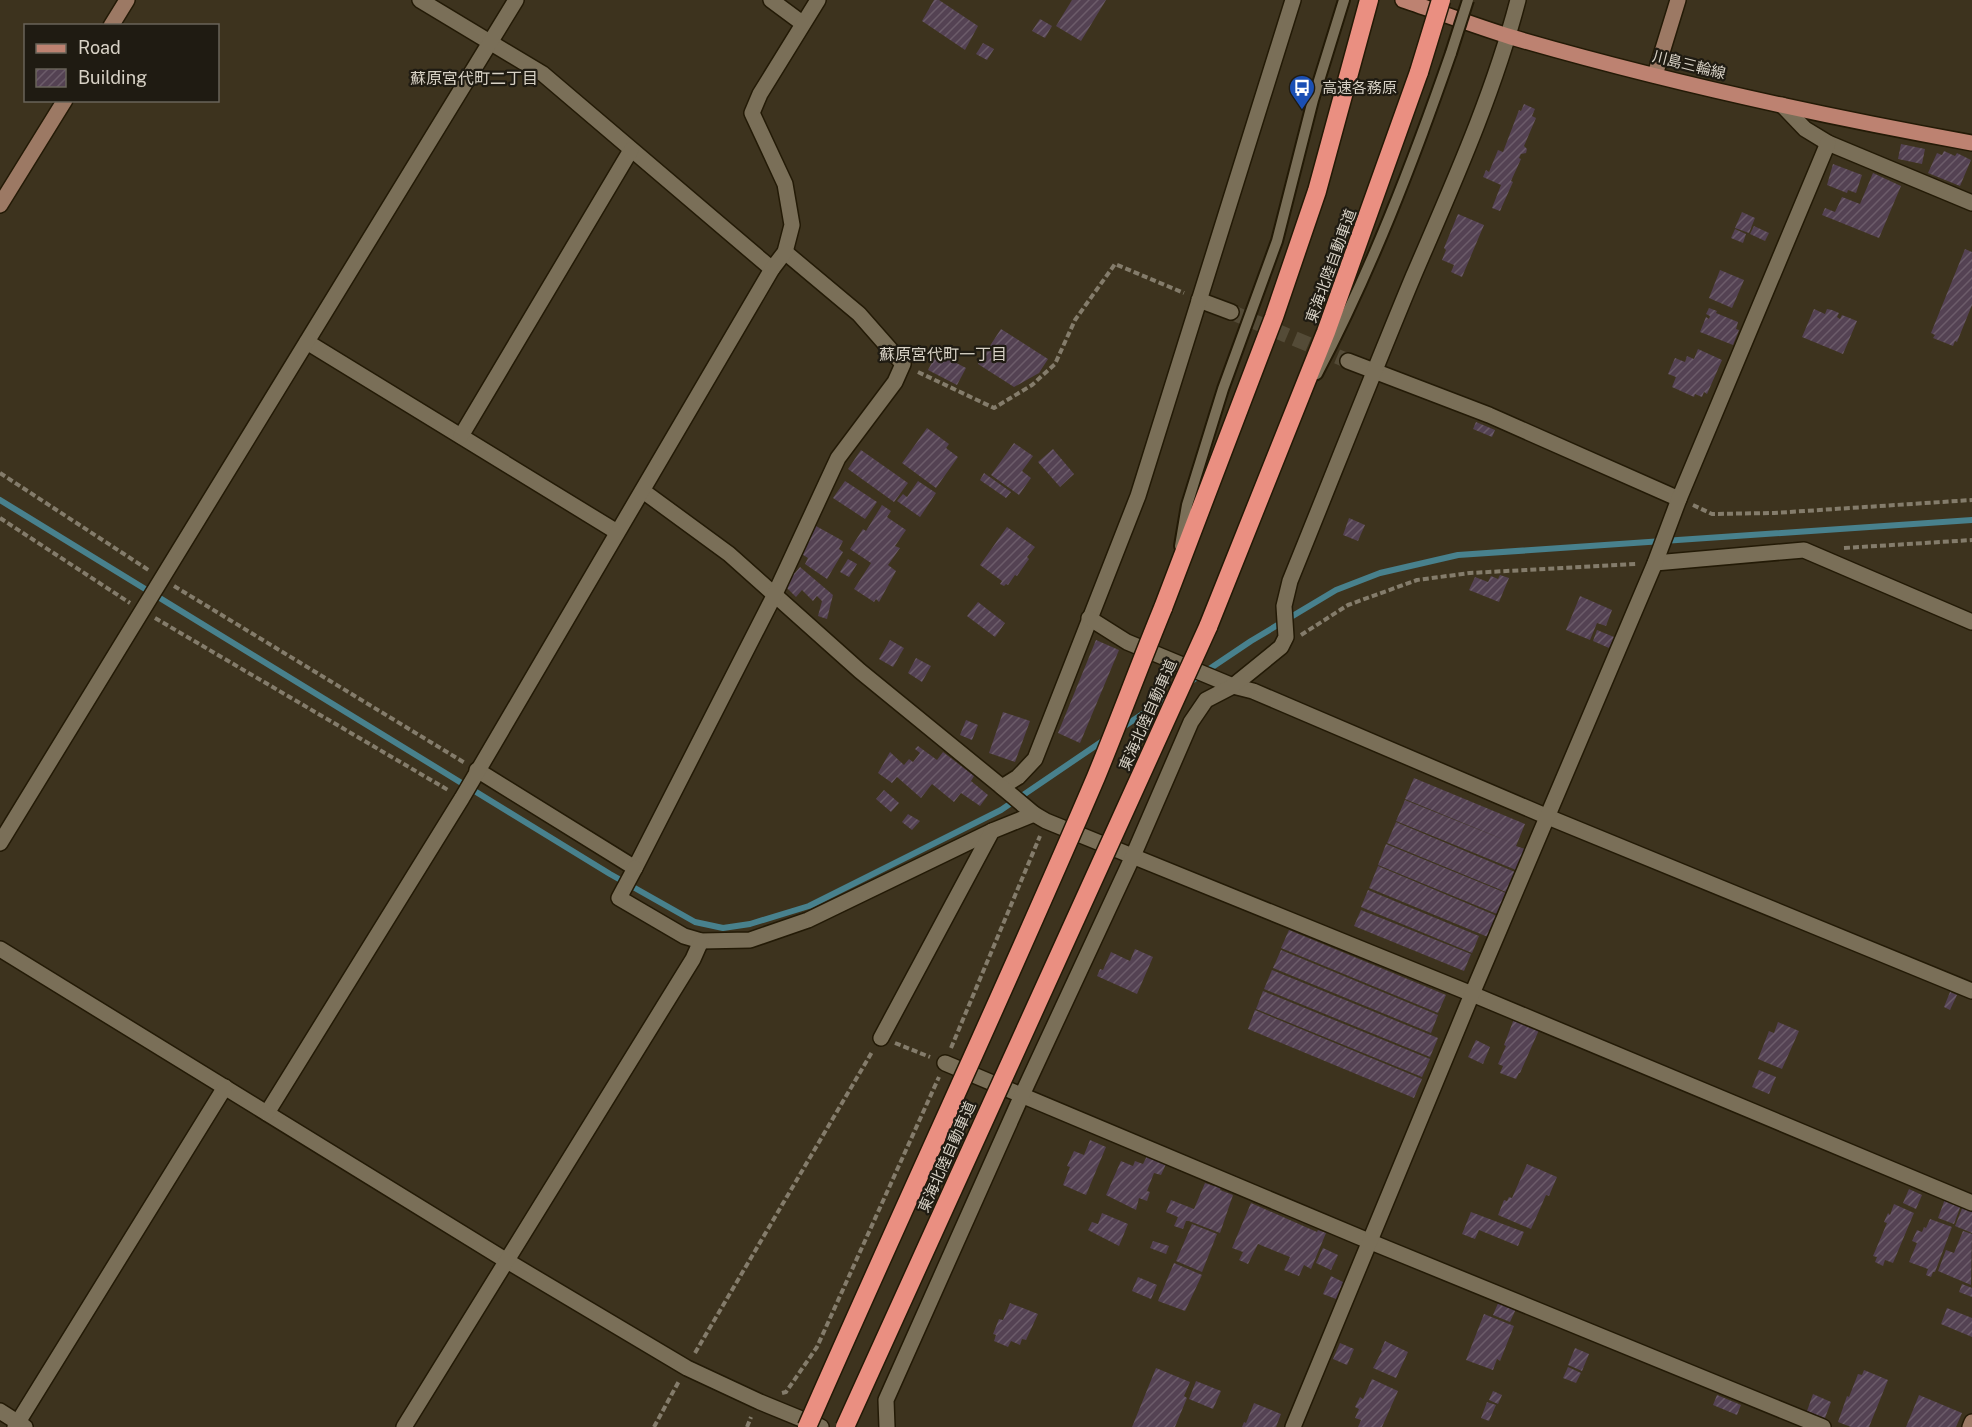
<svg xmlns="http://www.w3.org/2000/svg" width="1972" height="1427" font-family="'Public Sans','Noto Sans JP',sans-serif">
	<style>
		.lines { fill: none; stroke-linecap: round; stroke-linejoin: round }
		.stream { stroke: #48818d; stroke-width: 6 }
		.building { fill: url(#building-hatch) }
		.street-tunnel { stroke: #544b37; stroke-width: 15; stroke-dasharray: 15 8; stroke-linecap: butt }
		.lane-casing { stroke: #231a06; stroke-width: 14 }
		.street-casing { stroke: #231a06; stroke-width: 18 }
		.secondary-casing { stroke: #231a06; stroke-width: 18 }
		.primary-casing { stroke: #231a06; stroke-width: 18 }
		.highway-casing { stroke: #231a06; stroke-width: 21 }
		.path { stroke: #847c6b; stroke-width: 4; stroke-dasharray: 6 3; stroke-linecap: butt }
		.lane { stroke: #7a6f58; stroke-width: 10 }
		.street { stroke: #7a6f58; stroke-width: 15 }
		.secondary { stroke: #9c7964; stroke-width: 15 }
		.primary { stroke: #bd8271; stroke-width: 15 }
		.highway { stroke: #ea8f81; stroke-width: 18 }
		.lane-bridge-casing { stroke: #231a06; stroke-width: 14; stroke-linecap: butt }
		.highway-bridge-casing { stroke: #231a06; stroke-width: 21; stroke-linecap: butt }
		.lane-bridge { stroke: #7a6f58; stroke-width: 10 }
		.highway-bridge { stroke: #ea8f81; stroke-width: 18 }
		.labels { text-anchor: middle; stroke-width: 4.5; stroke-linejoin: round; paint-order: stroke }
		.street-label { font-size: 15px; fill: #d7d1c5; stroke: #1f1b12 }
		.poi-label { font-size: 15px; fill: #d7d1c5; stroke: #1f1b12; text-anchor: start }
		.neighbourhood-label { font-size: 16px; fill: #d7d1c5; stroke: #1f1b12 }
	</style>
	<defs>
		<pattern id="building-hatch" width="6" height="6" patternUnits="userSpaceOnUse" patternTransform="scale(1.5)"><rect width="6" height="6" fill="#544253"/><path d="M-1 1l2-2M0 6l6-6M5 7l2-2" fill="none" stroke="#6c5c6a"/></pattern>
	</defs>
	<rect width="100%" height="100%" fill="#3d331e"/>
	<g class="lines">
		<g class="stream">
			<path d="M 0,500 L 610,874 L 695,922 L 723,928 L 750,924 L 809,906 L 1001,810 L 1107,738"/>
			<path d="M 1187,684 L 1251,641 L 1336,590 L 1380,573 L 1458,555 L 1972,520"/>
			<path d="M 1120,729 L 1171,695"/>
		</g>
	</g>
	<g class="building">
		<path d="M 934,0 L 939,0 L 978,26 L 965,50 L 922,21 Z"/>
		<path d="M 1072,0 L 1106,0 L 1081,41 L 1056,26 Z"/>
		<path d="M 1040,19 L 1052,26 L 1045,38 L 1032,31 Z"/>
		<path d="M 983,43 L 994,49 L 987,60 L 976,54 Z"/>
		<path d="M 1524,104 L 1535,109 L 1532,116 L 1536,118 L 1524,146 L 1527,149 L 1526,153 L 1521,154 L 1519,158 L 1521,159 L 1511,181 L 1513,182 L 1500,211 L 1492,208 L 1501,185 L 1483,177 L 1486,170 L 1489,172 L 1498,150 L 1503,152 L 1519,110 L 1521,111 Z"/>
		<path d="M 1901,144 L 1925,149 L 1922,164 L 1898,159 Z"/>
		<path d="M 1944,151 L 1955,156 L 1957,153 L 1971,160 L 1960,186 L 1928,173 L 1937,153 L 1942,155 Z"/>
		<path d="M 1833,164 L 1862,175 L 1856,193 L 1848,190 L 1847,193 L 1827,185 Z"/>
		<path d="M 1873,173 L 1901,186 L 1879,238 L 1822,215 L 1825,208 L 1835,212 L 1842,197 L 1860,204 Z"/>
		<path d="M 1742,212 L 1755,218 L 1749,233 L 1735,228 Z"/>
		<path d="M 1458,214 L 1484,225 L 1462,277 L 1451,272 L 1454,265 L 1442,260 L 1446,250 L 1444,248 Z"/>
		<path d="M 1754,226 L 1769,233 L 1765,241 L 1750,234 Z"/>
		<path d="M 1735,229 L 1746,234 L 1743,243 L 1731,238 Z"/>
		<path d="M 1965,249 L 1972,252 L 1972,305 L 1957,342 L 1955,341 L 1953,346 L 1933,338 L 1935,335 L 1931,333 Z"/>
		<path d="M 1720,270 L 1744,280 L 1732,308 L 1709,298 Z"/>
		<path d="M 1709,308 L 1717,311 L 1716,313 L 1738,322 L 1736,329 L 1739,330 L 1733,345 L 1700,332 L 1706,317 L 1709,319 L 1710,316 L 1706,314 Z"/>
		<path d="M 1814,309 L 1825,314 L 1827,309 L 1832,310 L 1839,313 L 1837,317 L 1840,319 L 1842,315 L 1857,321 L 1843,354 L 1802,337 Z"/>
		<path d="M 1001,329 L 1048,359 L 1039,373 L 1014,387 L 978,364 Z"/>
		<path d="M 1698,349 L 1722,360 L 1707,394 L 1704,392 L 1702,397 L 1695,394 L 1694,397 L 1672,387 L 1676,377 L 1668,374 L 1675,358 L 1685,362 L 1687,356 L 1694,359 Z"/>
		<path d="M 937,353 L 966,368 L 957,385 L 928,370 Z"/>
		<path d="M 1476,422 L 1495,430 L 1492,437 L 1473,429 Z"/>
		<path d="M 927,428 L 949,444 L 946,448 L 958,457 L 936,488 L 902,463 Z"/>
		<path d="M 1014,443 L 1033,456 L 1022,471 L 1031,478 L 1019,495 L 991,475 Z"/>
		<path d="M 1053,449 L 1074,474 L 1060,487 L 1038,462 Z"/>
		<path d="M 861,450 L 908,483 L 894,502 L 848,469 Z"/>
		<path d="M 984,473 L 1011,492 L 1006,498 L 980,480 Z"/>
		<path d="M 845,481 L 877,502 L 865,519 L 833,498 Z"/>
		<path d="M 918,481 L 936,493 L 920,517 L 897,501 L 903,494 L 907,497 Z"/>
		<path d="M 882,505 L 891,511 L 887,517 L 906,530 L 895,546 L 900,548 L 888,565 L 896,571 L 879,602 L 876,599 L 874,602 L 854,589 L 871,563 L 850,549 L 863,529 L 866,531 Z"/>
		<path d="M 1349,518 L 1365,525 L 1358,541 L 1343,535 Z"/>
		<path d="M 816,526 L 843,541 L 839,549 L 843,552 L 827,579 L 805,564 L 808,558 L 800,553 Z"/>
		<path d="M 1007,527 L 1035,547 L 1027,557 L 1029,559 L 1017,576 L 1015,575 L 1008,585 L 1006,584 L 1004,586 L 1000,584 L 1002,581 L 980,565 Z"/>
		<path d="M 848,559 L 857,564 L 849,577 L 840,572 Z"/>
		<path d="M 800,567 L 833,595 L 827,619 L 818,616 L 822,601 L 817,596 L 813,601 L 802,590 L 796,597 L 785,586 L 791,569 L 795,573 Z"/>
		<path d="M 1500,575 L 1509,578 L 1499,602 L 1469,590 L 1475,577 L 1488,582 L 1491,576 L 1498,579 Z"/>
		<path d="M 1580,596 L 1612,610 L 1606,626 L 1597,623 L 1590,640 L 1566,630 Z"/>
		<path d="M 978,602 L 1005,623 L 995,637 L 967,616 Z"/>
		<path d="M 1597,630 L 1614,637 L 1609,648 L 1593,641 Z"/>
		<path d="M 890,640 L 904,648 L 893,667 L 879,659 Z"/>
		<path d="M 1096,640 L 1119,650 L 1080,743 L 1058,733 Z"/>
		<path d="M 916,658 L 931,666 L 922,682 L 908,673 Z"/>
		<path d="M 1003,712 L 1030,721 L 1015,762 L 989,753 Z"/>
		<path d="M 966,720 L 978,725 L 972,740 L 960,735 Z"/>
		<path d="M 918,746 L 937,760 L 943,752 L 974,776 L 971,781 L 988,795 L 980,806 L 961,793 L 954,802 L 932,784 L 921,798 L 897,777 L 892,783 L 878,773 L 890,752 L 904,765 L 909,759 L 913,762 L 920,753 L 915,749 Z"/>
		<path d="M 1414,778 L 1525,824 L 1516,846 L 1525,849 L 1516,870 L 1396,821 L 1405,800 L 1512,843 L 1405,799 Z"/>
		<path d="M 884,790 L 899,803 L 891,812 L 876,799 Z"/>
		<path d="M 908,814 L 920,821 L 912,830 L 902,822 Z"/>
		<path d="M 1396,822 L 1515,872 L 1506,892 L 1387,843 Z"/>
		<path d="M 1386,844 L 1506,893 L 1497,914 L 1378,865 Z"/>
		<path d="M 1378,866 L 1497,916 L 1488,937 L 1369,888 Z"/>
		<path d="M 1368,890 L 1479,936 L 1472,953 L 1361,907 Z"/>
		<path d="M 1361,910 L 1471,954 L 1464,971 L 1354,926 Z"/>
		<path d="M 1289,930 L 1446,995 L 1438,1013 L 1281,948 Z"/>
		<path d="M 1135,949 L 1153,957 L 1137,994 L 1097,976 L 1100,969 L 1103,970 L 1111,952 L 1130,961 Z"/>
		<path d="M 1281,950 L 1438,1015 L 1431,1033 L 1273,968 Z"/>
		<path d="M 1272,970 L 1438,1038 L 1430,1057 L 1264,989 Z"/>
		<path d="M 1263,991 L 1430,1059 L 1422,1077 L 1256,1009 Z"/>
		<path d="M 1950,992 L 1957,995 L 1950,1010 L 1944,1007 Z"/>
		<path d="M 1255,1010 L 1422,1079 L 1414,1098 L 1248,1029 Z"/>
		<path d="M 1514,1019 L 1539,1030 L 1520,1073 L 1519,1073 L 1516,1079 L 1500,1073 L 1503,1066 L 1498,1064 L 1506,1046 L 1504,1045 Z"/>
		<path d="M 1778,1022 L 1799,1031 L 1782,1069 L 1758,1059 L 1769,1031 L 1774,1033 Z"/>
		<path d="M 1476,1040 L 1490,1047 L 1483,1064 L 1468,1057 Z"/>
		<path d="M 1759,1070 L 1776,1077 L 1769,1094 L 1752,1087 Z"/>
		<path d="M 1090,1140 L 1106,1147 L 1086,1195 L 1063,1185 L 1070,1167 L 1067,1166 L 1074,1151 L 1084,1155 Z"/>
		<path d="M 1147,1156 L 1166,1164 L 1161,1175 L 1154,1173 L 1147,1191 L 1150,1192 L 1147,1201 L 1139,1198 L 1136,1210 L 1106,1195 L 1121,1161 L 1133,1166 L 1135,1161 L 1143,1164 Z"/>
		<path d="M 1527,1164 L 1557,1177 L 1549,1196 L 1546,1195 L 1531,1229 L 1498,1215 L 1504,1200 L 1507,1201 L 1509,1197 L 1512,1198 Z"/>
		<path d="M 1205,1183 L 1214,1186 L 1215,1183 L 1222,1186 L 1220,1190 L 1233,1195 L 1220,1233 L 1189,1221 L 1186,1221 L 1183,1229 L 1174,1226 L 1178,1217 L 1166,1212 L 1171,1200 L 1194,1209 Z"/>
		<path d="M 1909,1189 L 1922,1195 L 1916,1209 L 1903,1203 Z"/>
		<path d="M 1945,1199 L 1961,1205 L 1954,1224 L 1938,1218 Z"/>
		<path d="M 1251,1203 L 1317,1232 L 1318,1230 L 1326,1233 L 1311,1269 L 1304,1265 L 1299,1276 L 1284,1270 L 1290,1257 L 1258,1244 L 1248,1264 L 1239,1260 L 1243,1252 L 1232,1248 Z"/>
		<path d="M 1894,1204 L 1914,1213 L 1893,1263 L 1885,1260 L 1883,1266 L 1875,1262 L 1877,1257 L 1873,1256 L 1887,1223 L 1884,1222 L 1888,1213 L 1890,1215 Z"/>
		<path d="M 1963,1206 L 1972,1210 L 1972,1233 L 1955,1226 Z"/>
		<path d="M 1471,1212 L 1524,1232 L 1518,1246 L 1479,1230 L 1475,1239 L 1462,1234 Z"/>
		<path d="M 1102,1213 L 1128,1224 L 1119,1246 L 1088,1230 L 1092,1222 L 1098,1224 Z"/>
		<path d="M 1930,1219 L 1952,1227 L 1935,1272 L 1933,1272 L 1931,1277 L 1926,1275 L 1928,1269 L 1909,1262 L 1917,1243 L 1912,1241 L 1917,1230 L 1922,1232 L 1924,1227 L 1926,1228 Z"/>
		<path d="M 1192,1224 L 1217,1234 L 1202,1272 L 1176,1261 Z"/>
		<path d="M 1963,1231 L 1972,1234 L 1971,1285 L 1938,1271 L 1946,1250 L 1954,1253 Z"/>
		<path d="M 1153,1241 L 1169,1246 L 1166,1254 L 1150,1248 Z"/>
		<path d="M 1323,1248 L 1338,1255 L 1331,1270 L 1316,1263 Z"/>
		<path d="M 1174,1263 L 1202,1275 L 1185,1311 L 1158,1301 Z"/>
		<path d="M 1331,1276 L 1343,1282 L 1336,1299 L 1323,1294 Z"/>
		<path d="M 1138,1277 L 1157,1285 L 1151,1299 L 1132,1291 Z"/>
		<path d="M 1962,1284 L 1972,1288 L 1972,1297 L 1959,1292 Z"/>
		<path d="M 1499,1301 L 1516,1309 L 1510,1322 L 1493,1315 Z"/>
		<path d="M 1010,1303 L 1038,1314 L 1026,1340 L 1022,1339 L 1020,1345 L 1011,1341 L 1008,1347 L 994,1341 L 996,1335 L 993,1334 L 999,1319 L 1003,1320 Z"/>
		<path d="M 1947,1308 L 1972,1318 L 1972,1337 L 1941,1324 Z"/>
		<path d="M 1484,1314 L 1514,1326 L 1500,1361 L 1497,1359 L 1493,1370 L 1466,1360 Z"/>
		<path d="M 1385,1341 L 1408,1352 L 1396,1378 L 1373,1368 L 1382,1351 L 1381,1350 Z"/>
		<path d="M 1340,1343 L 1354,1349 L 1347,1365 L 1333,1359 Z"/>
		<path d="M 1575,1348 L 1589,1354 L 1582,1371 L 1568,1365 Z"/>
		<path d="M 1568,1367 L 1581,1373 L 1576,1383 L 1563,1378 Z"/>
		<path d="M 1156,1368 L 1190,1382 L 1184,1396 L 1187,1398 L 1175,1427 L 1132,1427 Z"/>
		<path d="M 1864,1370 L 1888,1380 L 1869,1427 L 1851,1427 L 1838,1422 L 1847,1396 L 1849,1397 L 1858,1374 L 1862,1375 Z"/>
		<path d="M 1372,1379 L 1398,1391 L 1382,1427 L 1358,1427 L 1361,1420 L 1355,1418 L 1359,1409 L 1355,1407 L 1360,1397 L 1363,1399 Z"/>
		<path d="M 1196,1381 L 1221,1391 L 1213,1409 L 1189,1399 Z"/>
		<path d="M 1493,1391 L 1502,1395 L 1498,1404 L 1489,1400 Z"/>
		<path d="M 1813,1394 L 1831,1402 L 1825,1418 L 1807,1411 Z"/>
		<path d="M 1717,1395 L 1741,1405 L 1737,1415 L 1713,1405 Z"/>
		<path d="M 1919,1395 L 1962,1413 L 1956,1427 L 1906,1427 Z"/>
		<path d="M 1487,1402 L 1496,1405 L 1489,1421 L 1481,1418 Z"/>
		<path d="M 1254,1403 L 1281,1414 L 1276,1427 L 1242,1427 L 1244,1422 L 1246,1423 Z"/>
	</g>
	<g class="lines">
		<path class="street-tunnel" d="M 1231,312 L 1348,361"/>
		<defs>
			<g id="lane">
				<path d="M 1317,374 C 1371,271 1413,162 1451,53"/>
				<path d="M 1180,546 L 1187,505 L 1223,389 L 1277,241 L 1313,100 L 1344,0"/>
			</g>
			<g id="street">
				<path d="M 420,0 L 543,74 L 772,269"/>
				<path d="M 771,0 L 802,23"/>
				<path d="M 1782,105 L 1805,129 L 1828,143 L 1972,203"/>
				<path d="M 1199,300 L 1231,312"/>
				<path d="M 307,342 L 617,532"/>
				<path d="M 1348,361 L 1489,415 L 1679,499"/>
				<path d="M 461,436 L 631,150"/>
				<path d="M 643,491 L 729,554 L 860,671 L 1002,787 L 1018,777 L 1035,759 L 1138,496 L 1293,0"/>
				<path d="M 1655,563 L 1804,550 L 1972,622"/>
				<path d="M 1089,618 L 1127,642 L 1233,686 L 1253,691 L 1548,817 L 1972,991"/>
				<path d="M 477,770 L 635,868 L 774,596 L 838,458 L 895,382 L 903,364 L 859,314 L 785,252"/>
				<path d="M 1034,814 L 1046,821 L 1472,994 L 1972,1203"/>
				<path d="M 0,843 L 516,0"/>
				<path d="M 635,868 L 619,898 L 684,936 L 701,941 L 750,940 L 808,920 L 992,831"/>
				<path d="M 0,949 L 507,1261 L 687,1368 L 760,1402 L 821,1427"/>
				<path d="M 881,1038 L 992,831 L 1034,814 L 1002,787"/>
				<path d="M 945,1063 L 1371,1242 L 1823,1427"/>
				<path d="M 267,1113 L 462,798 L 772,269 L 785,252 L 792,225 L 785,184 L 752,113 L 760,94 L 818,0"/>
				<path d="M 0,1411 L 25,1427"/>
				<path d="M 15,1427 L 225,1087"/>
				<path d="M 404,1427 L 693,959 L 701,941"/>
				<path d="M 887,1427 L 886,1400 L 1022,1095 L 1133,856 L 1191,722 L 1206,700 L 1233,686 L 1281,647 L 1286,637 L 1284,606 L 1290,581 C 1331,480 1371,378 1413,277 C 1452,186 1493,96 1518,0"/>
				<path d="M 1293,1427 L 1472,994 L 1655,563 L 1679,499 L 1828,143"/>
			</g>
			<g id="secondary">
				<path d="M 111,26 L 127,0"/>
				<path d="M 1655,75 L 1678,0"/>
				<path d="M 0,205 L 65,100"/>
				<path d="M 1970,1427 L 1972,1422"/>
			</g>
			<path id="primary" d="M 1403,0 C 1439,12 1475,26 1511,37 C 1662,81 1817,115 1972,143"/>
			<g id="highway">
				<path d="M 1163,608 L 1274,317 L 1317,191 L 1369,0"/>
				<path d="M 1208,627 L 1326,332 L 1419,72"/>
			</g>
		</defs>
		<use href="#lane" class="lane-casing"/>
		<use href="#street" class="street-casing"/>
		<use href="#secondary" class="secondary-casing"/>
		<use href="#primary" class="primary-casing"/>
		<use href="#highway" class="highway-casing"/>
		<g class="path">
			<path d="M 918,372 L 994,408 L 1032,385 L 1055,364 L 1075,320 L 1115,264 L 1184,293"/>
			<path d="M 0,473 L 150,571"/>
			<path d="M 1693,505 L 1712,514 L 1774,513 L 1972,500"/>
			<path d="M 0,518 L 130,603"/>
			<path d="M 1844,548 L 1972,540"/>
			<path d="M 174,586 L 465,763"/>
			<path d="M 155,618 L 448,790"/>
			<path d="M 1301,635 L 1348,605 L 1417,580 L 1470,573 L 1636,564"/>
			<path d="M 895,1043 L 930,1057"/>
			<path d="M 951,1048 L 1040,836"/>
			<path d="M 695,1353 L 872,1052"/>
			<path d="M 782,1393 L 786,1392 L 817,1347 L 939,1077"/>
			<path d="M 654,1427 L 679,1381"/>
			<path d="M 747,1427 L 751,1417"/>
		</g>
		<use href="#lane" class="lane"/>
		<use href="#street" class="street"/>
		<use href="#secondary" class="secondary"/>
		<use href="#primary" class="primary"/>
		<use href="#highway" class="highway"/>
		<defs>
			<path id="lane-bridge" d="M 1451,53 L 1468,0"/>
			<g id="highway-bridge">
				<path d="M 1419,72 L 1441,0"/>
				<path d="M 807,1427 C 902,1210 1003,995 1096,777 C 1119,721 1140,664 1163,608"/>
				<path d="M 845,1427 C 965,1160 1088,894 1208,627"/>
			</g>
		</defs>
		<use href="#lane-bridge" class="lane-bridge-casing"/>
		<use href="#highway-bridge" class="highway-bridge-casing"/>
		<use href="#lane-bridge" class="lane-bridge"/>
		<use href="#highway-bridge" class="highway-bridge"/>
	</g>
	<defs>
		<symbol id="bus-pin" viewBox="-11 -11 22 30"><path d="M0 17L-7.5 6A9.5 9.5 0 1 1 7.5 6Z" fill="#1a4fb4" stroke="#1f1b12"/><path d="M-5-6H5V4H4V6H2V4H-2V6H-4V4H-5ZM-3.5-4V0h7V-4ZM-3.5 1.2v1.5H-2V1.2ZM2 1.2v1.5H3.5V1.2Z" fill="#fff"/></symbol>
	</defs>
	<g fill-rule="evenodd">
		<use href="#bus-pin" x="1287" y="73" width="30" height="40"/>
	</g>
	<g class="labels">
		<g class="street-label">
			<text transform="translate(1689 65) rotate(14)" y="5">川島三輪線</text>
			<text transform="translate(1331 266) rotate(-70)" y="5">東海北陸自動車道</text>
			<text transform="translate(1148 715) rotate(-66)" y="5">東海北陸自動車道</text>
			<text transform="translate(947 1157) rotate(-66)" y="5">東海北陸自動車道</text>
		</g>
		<g class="poi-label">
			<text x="1322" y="93">高速各務原</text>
		</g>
		<g class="neighbourhood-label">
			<text x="474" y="84">蘇原宮代町二丁目</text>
			<text x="943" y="360">蘇原宮代町一丁目</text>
		</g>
	</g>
	<rect x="24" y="24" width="195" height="78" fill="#1f1b12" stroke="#69645a" stroke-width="1.5"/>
	<rect x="36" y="44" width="30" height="9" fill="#bd8271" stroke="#69645a" stroke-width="1.5"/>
	<text x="78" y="54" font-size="18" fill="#d7d1c5">Road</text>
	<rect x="36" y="69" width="30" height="18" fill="url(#building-hatch)" stroke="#69645a" stroke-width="1.5"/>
	<text x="78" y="84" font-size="18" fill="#d7d1c5">Building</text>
</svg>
